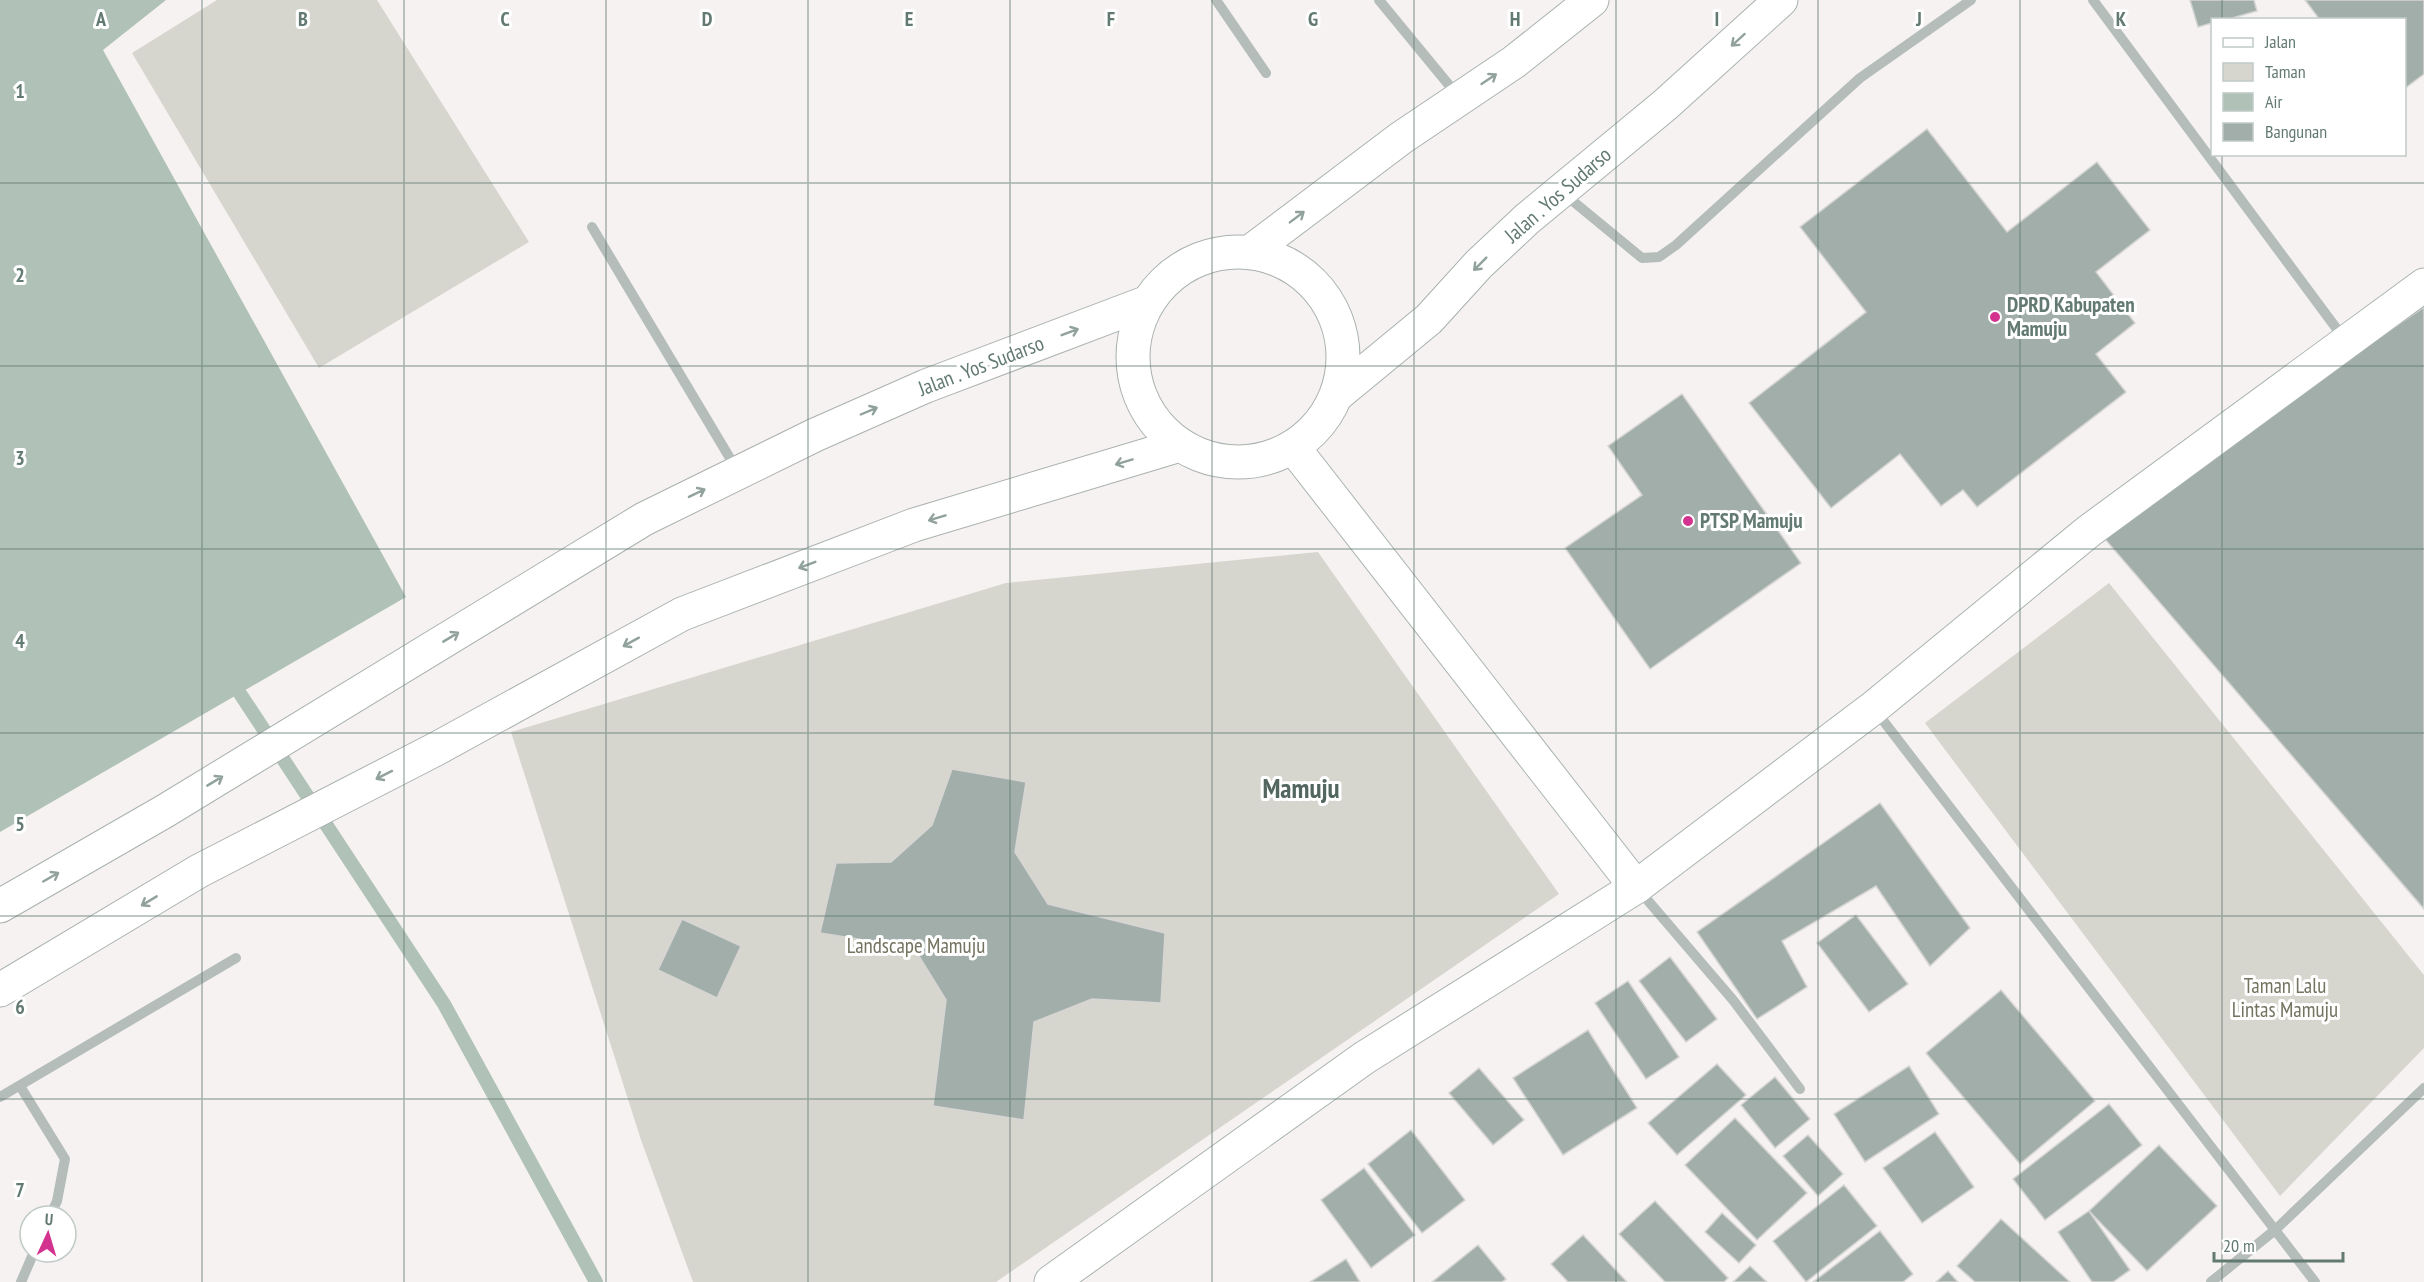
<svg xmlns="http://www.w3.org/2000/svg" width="2424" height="1282" font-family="'PT Sans Narrow',sans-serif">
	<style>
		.green { fill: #d7d6ce }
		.water { fill: #b0c1b8 }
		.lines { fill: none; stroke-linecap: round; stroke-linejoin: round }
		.stream { stroke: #b0c1b8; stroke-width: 14 }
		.building { fill: #a1aea9; stroke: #d6d5d4; stroke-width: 1.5 }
		.major-casing { stroke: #a9b3af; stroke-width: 35 }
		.highway-casing { stroke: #a9b2af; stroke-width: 35 }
		.minor { stroke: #b5bdba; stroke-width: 10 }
		.major { stroke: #fff; stroke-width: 33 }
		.highway { stroke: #fff; stroke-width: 33 }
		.oneway { stroke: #91a29c }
		.grid { fill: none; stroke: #627a72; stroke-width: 1.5; stroke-opacity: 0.55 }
		.poi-dot { fill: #d4328f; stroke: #fff; stroke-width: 2 }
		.labels { text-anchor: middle; stroke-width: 6; stroke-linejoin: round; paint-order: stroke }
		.street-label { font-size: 21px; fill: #627a72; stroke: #fff }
		.poi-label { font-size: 21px; font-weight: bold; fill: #627a72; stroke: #fff; text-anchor: start }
		.park-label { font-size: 21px; fill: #737360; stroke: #fff }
		.district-label { font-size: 27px; font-weight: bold; fill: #53665f; stroke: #fff }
		.grid-label { font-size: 20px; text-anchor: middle; font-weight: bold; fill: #627a72; stroke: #fff; stroke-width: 6; stroke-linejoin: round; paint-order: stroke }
	</style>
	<rect width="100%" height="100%" fill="#f5f2f1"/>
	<g class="green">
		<path d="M 217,0 L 377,0 L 529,242 L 319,368 L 132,53 Z"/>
		<path d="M 1318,552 L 1559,894 L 996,1282 L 693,1282 L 641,1140 L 511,732 L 1006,583 Z"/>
		<path d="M 2109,583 L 2424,975 L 2424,1048 L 2280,1196 L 1925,723 Z"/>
	</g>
	<path class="water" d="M 0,0 L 166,0 L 103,50 L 406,597 L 0,832 Z"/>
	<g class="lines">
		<path class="stream" d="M 239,692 L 444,1004 L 596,1282"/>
	</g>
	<g class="building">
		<path d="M 2190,0 L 2254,0 L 2257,11 L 2225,20 L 2212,20 L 2212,23 L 2198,27 Z"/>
		<path d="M 2305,0 L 2424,0 L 2424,74 L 2404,89 L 2404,20 L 2320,20 Z"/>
		<path d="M 1927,129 L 2007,232 L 2097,162 L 2150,230 L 2096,272 L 2135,323 L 2096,354 L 2126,392 L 1977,507 L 1963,490 L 1941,506 L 1900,454 L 1831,508 L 1749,403 L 1866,312 L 1800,227 Z"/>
		<path d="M 2424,307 L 2424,909 L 2098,531 Z"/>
		<path d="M 1682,394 L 1801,563 L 1650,669 L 1565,548 L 1642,495 L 1608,446 Z"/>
		<path d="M 952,769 L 1026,782 L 1015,852 L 1048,904 L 1165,933 L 1161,1003 L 1092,999 L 1034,1022 L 1024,1120 L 933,1106 L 946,1000 L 914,948 L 820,933 L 836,863 L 891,862 L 932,825 Z"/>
		<path d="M 1880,803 L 1970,928 L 1930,966 L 1876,886 L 1782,941 L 1807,987 L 1757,1019 L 1697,932 Z"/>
		<path d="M 1856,915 L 1908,984 L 1869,1012 L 1817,943 Z"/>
		<path d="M 682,919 L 741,946 L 717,998 L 658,970 Z"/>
		<path d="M 1670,957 L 1717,1019 L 1686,1042 L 1639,981 Z"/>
		<path d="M 1628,981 L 1679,1057 L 1646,1079 L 1595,1003 Z"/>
		<path d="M 2001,990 L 2095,1101 L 2020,1164 L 1926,1053 Z"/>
		<path d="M 1588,1030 L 1637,1108 L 1563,1155 L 1513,1078 Z"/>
		<path d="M 1717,1064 L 1746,1095 L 1677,1155 L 1648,1123 Z"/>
		<path d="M 1909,1066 L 1939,1114 L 1865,1162 L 1834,1114 Z"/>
		<path d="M 1479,1068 L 1524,1120 L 1493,1145 L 1449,1093 Z"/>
		<path d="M 1775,1077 L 1810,1119 L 1775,1148 L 1741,1105 Z"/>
		<path d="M 2109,1104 L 2142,1145 L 2045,1220 L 2013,1179 Z"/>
		<path d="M 1735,1118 L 1807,1193 L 1757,1240 L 1685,1165 Z"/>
		<path d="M 1411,1130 L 1465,1200 L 1422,1233 L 1368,1164 Z"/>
		<path d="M 1935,1132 L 1974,1187 L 1922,1223 L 1883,1168 Z"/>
		<path d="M 1808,1135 L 1843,1174 L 1818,1196 L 1783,1156 Z"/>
		<path d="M 2159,1145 L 2217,1206 L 2147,1271 L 2089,1211 Z"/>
		<path d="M 1364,1168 L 1415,1235 L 1371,1268 L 1321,1200 Z"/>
		<path d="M 1844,1185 L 1877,1226 L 1806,1282 L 1773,1241 Z"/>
		<path d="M 1655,1201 L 1728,1278 L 1724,1282 L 1665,1282 L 1619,1234 Z"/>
		<path d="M 2089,1211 L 2130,1270 L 2113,1282 L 2092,1282 L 2058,1232 Z"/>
		<path d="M 1722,1213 L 1756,1245 L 1739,1263 L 1705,1232 Z"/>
		<path d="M 2001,1219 L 2070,1282 L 1975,1282 L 1957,1266 Z"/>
		<path d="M 1880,1231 L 1913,1274 L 1903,1282 L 1813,1282 Z"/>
		<path d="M 1583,1235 L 1627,1282 L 1568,1282 L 1551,1264 Z"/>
		<path d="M 1478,1245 L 1506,1279 L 1502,1282 L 1432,1282 Z"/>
		<path d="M 1346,1259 L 1360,1282 L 1310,1282 Z"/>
		<path d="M 1750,1266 L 1767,1282 L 1733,1282 Z"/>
		<path d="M 1948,1271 L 1958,1282 L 1936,1282 Z"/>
	</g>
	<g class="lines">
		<defs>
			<g id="major">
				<path d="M 1293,447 L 1636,887"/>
				<path d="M 1051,1282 L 1364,1058 L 1636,887 L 1873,708 L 2089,531 L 2424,285"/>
			</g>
			<g id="highway">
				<circle cx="1238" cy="357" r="105"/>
				<path d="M 1250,252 L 1401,138 L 1514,62 L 1592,0"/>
				<path d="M 1338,394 L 1429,319 L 1479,264 L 1527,219 L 1665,105 L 1781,0"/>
				<path d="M 0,906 L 165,811 L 644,519 L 815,435 L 926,386 L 1148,302"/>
				<path d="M 0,990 L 199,871 L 436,749 L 682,614 L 914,525 L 1180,445"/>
			</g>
		</defs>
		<use href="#major" class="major-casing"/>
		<use href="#highway" class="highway-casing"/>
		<g class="minor">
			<path d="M 1216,0 L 1266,73"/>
			<path d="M 1379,0 L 1458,96"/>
			<path d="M 2093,0 L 2345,340"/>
			<path d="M 1563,193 L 1642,258 L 1659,257 L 1676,245 L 1860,78 L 1971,0"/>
			<path d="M 592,227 L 737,470"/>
			<path d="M 1875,710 L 2315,1282"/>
			<path d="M 1638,889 L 1733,1000 L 1800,1089"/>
			<path d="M 20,1086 L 65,1159 L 57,1201 L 50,1216"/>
			<path d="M 0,1097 L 236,958"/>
			<path d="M 21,1282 L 34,1252"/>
			<path d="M 2211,1282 L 2275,1230 L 2424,1088"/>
		</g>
		<use href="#major" class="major"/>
		<use href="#highway" class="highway"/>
	</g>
	<defs><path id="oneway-shaft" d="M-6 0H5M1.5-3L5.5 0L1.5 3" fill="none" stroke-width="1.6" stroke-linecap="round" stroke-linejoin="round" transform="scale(1.5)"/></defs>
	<g class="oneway">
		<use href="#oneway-shaft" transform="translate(1738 40) rotate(138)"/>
		<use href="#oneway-shaft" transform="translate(1489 79) rotate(-34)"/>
		<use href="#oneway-shaft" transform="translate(1297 217) rotate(-37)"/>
		<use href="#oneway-shaft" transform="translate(1480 264) rotate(135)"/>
		<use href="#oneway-shaft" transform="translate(1070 332) rotate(-21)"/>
		<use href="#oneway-shaft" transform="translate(869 411) rotate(-23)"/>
		<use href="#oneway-shaft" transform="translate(1124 462) rotate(163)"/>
		<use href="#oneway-shaft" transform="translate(697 493) rotate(-26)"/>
		<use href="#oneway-shaft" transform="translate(937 518) rotate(163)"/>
		<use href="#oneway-shaft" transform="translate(807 565) rotate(159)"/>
		<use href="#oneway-shaft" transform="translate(451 637) rotate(-31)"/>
		<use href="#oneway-shaft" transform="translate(631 642) rotate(151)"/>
		<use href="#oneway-shaft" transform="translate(384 775) rotate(153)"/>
		<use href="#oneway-shaft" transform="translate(215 781) rotate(-31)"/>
		<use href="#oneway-shaft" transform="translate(51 877) rotate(-30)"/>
		<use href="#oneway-shaft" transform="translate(149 901) rotate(149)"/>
	</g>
	<path class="grid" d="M 202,0 L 202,1282M 404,0 L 404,1282M 606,0 L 606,1282M 808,0 L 808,1282M 1010,0 L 1010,1282M 1212,0 L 1212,1282M 1414,0 L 1414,1282M 1616,0 L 1616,1282M 1818,0 L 1818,1282M 2020,0 L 2020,1282M 2222,0 L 2222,20M 2222,154 L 2222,1282M 0,183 L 2424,183M 0,366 L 2424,366M 0,549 L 2424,549M 0,733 L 2424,733M 0,916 L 2424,916M 0,1099 L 2424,1099"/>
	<g class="poi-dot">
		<circle cx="1995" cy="317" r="6"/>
		<circle cx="1688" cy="521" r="6"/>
	</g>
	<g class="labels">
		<g class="street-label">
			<text transform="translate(1558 195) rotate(-41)" y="7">Jalan . Yos Sudarso</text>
			<text transform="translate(981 366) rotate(-21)" y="7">Jalan . Yos Sudarso</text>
		</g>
		<g class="poi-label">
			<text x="2007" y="312">DPRD Kabupaten<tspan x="2007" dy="24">Mamuju</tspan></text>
			<text x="1700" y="528">PTSP Mamuju</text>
		</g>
		<g class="park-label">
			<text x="916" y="953">Landscape Mamuju</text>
			<text x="2285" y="993">Taman Lalu<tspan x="2285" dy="24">Lintas Mamuju</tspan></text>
		</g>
		<g class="district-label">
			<text x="1301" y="798">Mamuju</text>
		</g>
	</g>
	<g class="grid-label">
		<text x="101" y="26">A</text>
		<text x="303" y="26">B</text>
		<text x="505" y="26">C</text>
		<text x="707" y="26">D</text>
		<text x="909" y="26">E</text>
		<text x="1111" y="26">F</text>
		<text x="1313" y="26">G</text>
		<text x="1515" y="26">H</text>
		<text x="1717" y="26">I</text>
		<text x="1919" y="26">J</text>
		<text x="2121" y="26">K</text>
		<text x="20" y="98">1</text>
		<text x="20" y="282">2</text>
		<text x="20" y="465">3</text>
		<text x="20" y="648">4</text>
		<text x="20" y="831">5</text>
		<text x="20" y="1014">6</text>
		<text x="20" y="1197">7</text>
	</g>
	<rect x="2211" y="18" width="195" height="138" fill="#ffffff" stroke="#c0cac7" stroke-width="1.5"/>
	<rect x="2223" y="38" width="30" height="9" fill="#ffffff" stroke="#c0cac7" stroke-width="1.5"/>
	<text x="2265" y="48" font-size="18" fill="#627a72">Jalan</text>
	<rect x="2223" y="63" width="30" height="18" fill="#d7d6ce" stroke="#c0cac7" stroke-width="1.5"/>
	<text x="2265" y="78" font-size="18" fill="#627a72">Taman</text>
	<rect x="2223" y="93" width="30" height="18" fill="#b0c1b8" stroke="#c0cac7" stroke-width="1.5"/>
	<text x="2265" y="108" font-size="18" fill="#627a72">Air</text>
	<rect x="2223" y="123" width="30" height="18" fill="#a1aea9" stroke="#c0cac7" stroke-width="1.5"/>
	<text x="2265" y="138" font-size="18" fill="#627a72">Bangunan</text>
	<g transform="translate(48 1234) rotate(4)"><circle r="28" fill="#ffffff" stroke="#c0cac7" stroke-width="1.5"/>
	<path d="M0-4.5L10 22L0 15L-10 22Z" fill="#d4328f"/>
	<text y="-9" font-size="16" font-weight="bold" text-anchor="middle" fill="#627a72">U</text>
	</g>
	<path d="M2214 1252v9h129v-9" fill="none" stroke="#627a72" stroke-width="3"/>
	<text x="2223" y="1252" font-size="18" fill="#627a72" stroke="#ffffff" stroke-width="4.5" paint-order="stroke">20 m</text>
</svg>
